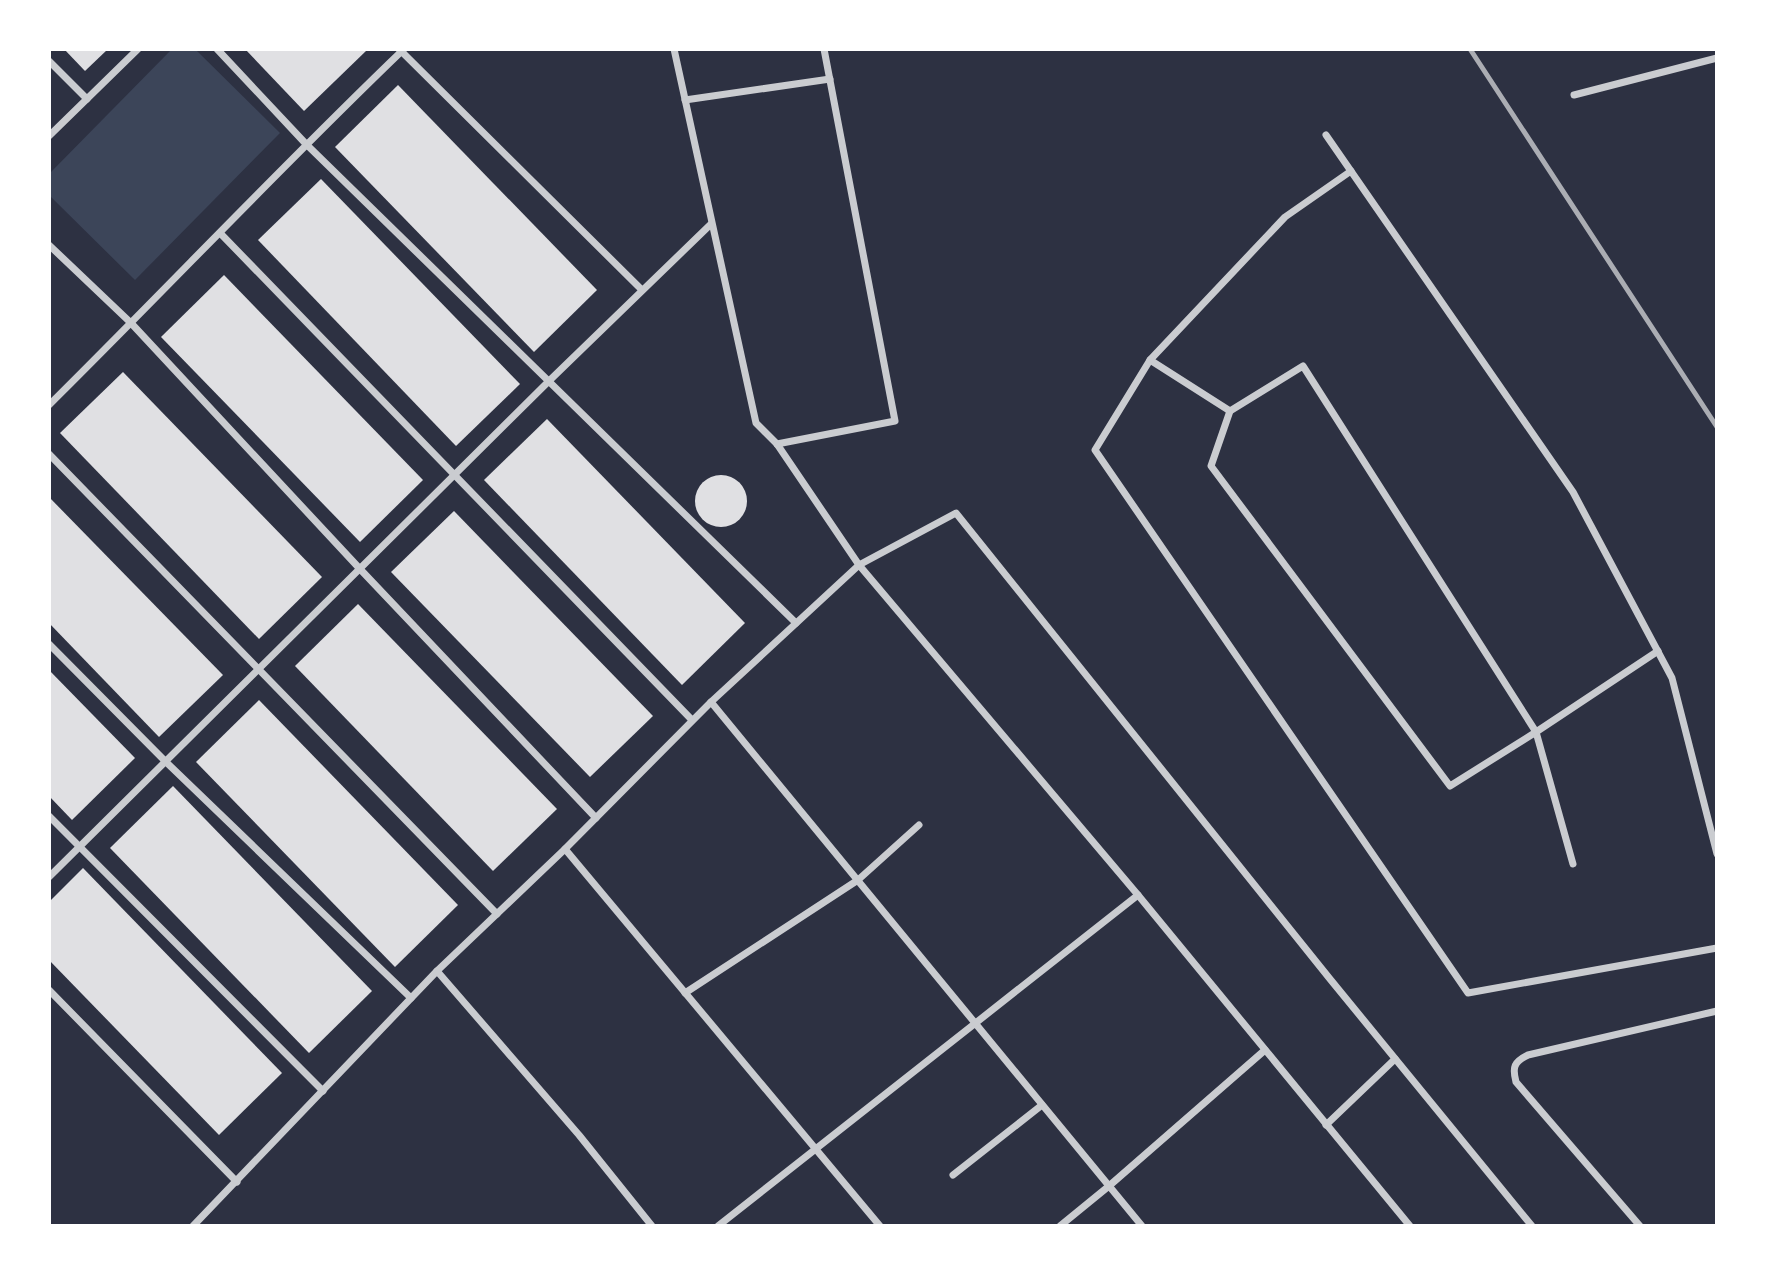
<svg xmlns="http://www.w3.org/2000/svg" width="1766" height="1275" font-family="Overpass,sans-serif">
	<style>
		.green { fill: #3c4559 }
		.building { fill: #e0e0e3 }
		.lines { fill: none; stroke-linecap: round; stroke-linejoin: round }
		.minor { stroke: #caccd0; stroke-width: 7 }
		.rail { stroke: #abadb3; stroke-width: 5 }
	</style>
	<rect width="100%" height="100%" fill="#2d3142"/>
	<path class="green" d="M 172,49 L 195,49 L 280,133 L 135,280 L 49,195 L 49,174 Z"/>
	<g class="building">
		<path d="M 64,49 L 108,49 L 85,71 Z"/>
		<path d="M 245,49 L 364,49 L 366,51 L 304,111 Z"/>
		<path d="M 398,85 L 597,290 L 534,352 L 335,147 Z"/>
		<path d="M 321,179 L 520,384 L 456,446 L 258,240 Z"/>
		<path d="M 224,275 L 423,480 L 360,542 L 161,337 Z"/>
		<path d="M 123,372 L 322,577 L 259,639 L 60,433 Z"/>
		<path d="M 547,419 L 745,623 L 682,685 L 484,480 Z"/>
		<circle cx="721" cy="501" r="26"/>
		<path d="M 49,497 L 223,675 L 159,737 L 49,623 Z"/>
		<path d="M 454,511 L 653,716 L 590,777 L 391,572 Z"/>
		<path d="M 358,604 L 557,809 L 493,871 L 295,666 Z"/>
		<path d="M 49,670 L 135,758 L 72,820 L 49,796 Z"/>
		<path d="M 259,700 L 458,905 L 395,967 L 196,762 Z"/>
		<path d="M 173,786 L 372,991 L 309,1053 L 110,848 Z"/>
		<path d="M 83,868 L 282,1073 L 219,1135 L 49,960 L 49,902 Z"/>
	</g>
	<g class="lines">
		<g class="minor">
			<path d="M 217,49 L 306,144 L 796,623"/>
			<path d="M 399,49 L 642,290"/>
			<path d="M 674,49 L 756,423 L 777,444 L 859,565 L 1138,895 L 1410,1226"/>
			<path d="M 49,61 L 87,99"/>
			<path d="M 1574,95 L 1717,58"/>
			<path d="M 685,100 L 830,79"/>
			<path d="M 1326,135 L 1573,492 L 1672,678 L 1717,854"/>
			<path d="M 49,136 L 138,49"/>
			<path d="M 1351,171 L 1285,217 L 1150,360 L 1095,450 L 1468,993 L 1717,948"/>
			<path d="M 221,234 L 692,720"/>
			<path d="M 49,245 L 131,323 L 360,569 L 596,818"/>
			<path d="M 1150,360 L 1230,411"/>
			<path d="M 49,405 C 168,287 283,165 404,49"/>
			<path d="M 777,444 L 895,421 L 824,49"/>
			<path d="M 49,454 L 497,914"/>
			<path d="M 49,644 L 166,762 L 411,998"/>
			<path d="M 711,702 L 1142,1226"/>
			<path d="M 49,816 L 323,1091"/>
			<path d="M 565,849 L 880,1226"/>
			<path d="M 1573,864 L 1536,732 L 1450,786 L 1211,466 L 1230,411 L 1303,366 L 1536,732 L 1658,651"/>
			<path d="M 49,877 L 549,381 L 711,224"/>
			<path d="M 437,971 L 579,1135 L 652,1226"/>
			<path d="M 49,990 L 237,1182"/>
			<path d="M 685,993 L 858,880 L 919,825"/>
			<path d="M 1326,1125 L 1395,1059"/>
			<path d="M 953,1175 L 1042,1105"/>
			<path d="M 193,1226 L 437,971 L 565,849 L 711,702 L 859,565 L 956,513 L 1330,979 L 1532,1226"/>
			<path d="M 718,1226 L 1138,895"/>
			<path d="M 1060,1226 L 1109,1186 L 1265,1050"/>
			<path d="M 1640,1226 L 1516,1082 C 1512,1067 1514,1062 1528,1055 L 1717,1011"/>
		</g>
		<path class="rail" d="M 1470,49 L 1717,427"/>
	</g>
	<rect width="1766" height="1275" fill="none" stroke="#ffffff" stroke-width="102"/>
</svg>
